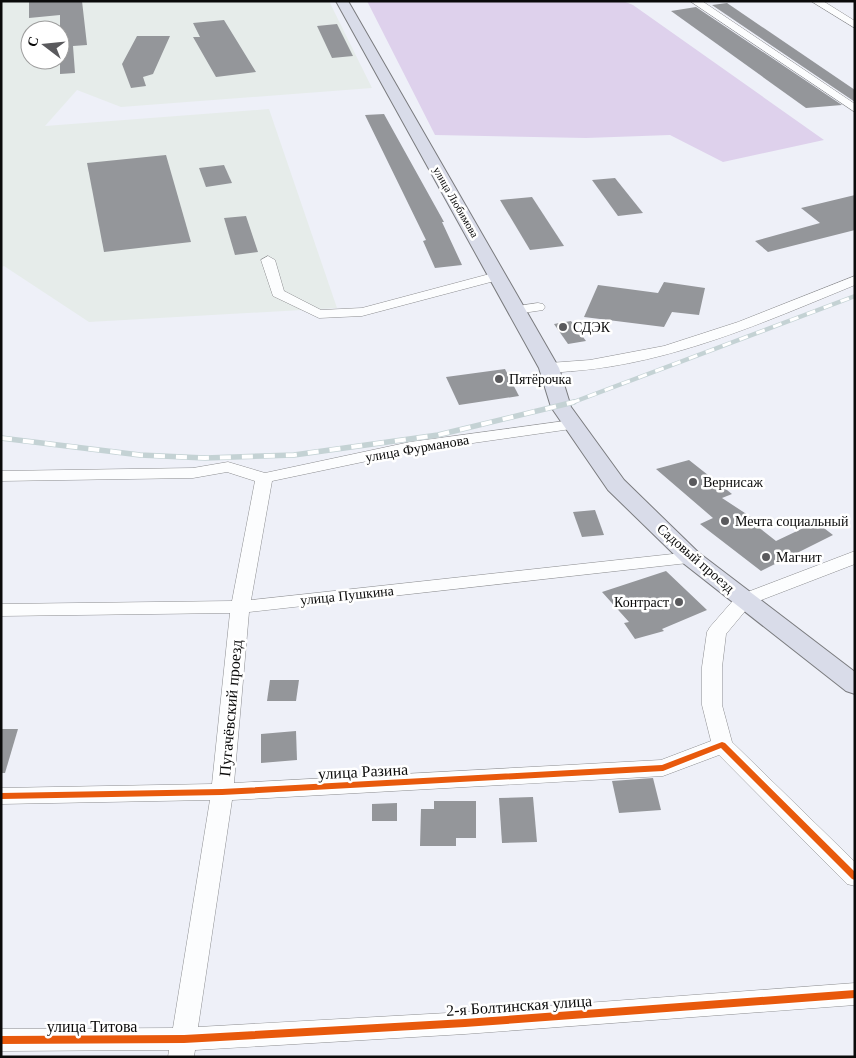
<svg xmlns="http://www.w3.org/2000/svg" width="856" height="1058" font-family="Georgia,serif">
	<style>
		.industrial { fill: #e6ecea; fill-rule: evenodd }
		.green { fill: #ded1ec }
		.building { fill: #94969a }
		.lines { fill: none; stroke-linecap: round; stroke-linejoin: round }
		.minor-casing { stroke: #8d8e91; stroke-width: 1 }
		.major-casing { stroke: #7a7b7e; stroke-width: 2 }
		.minor { fill: #fcfdfe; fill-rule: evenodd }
		.major { fill: #d9dce9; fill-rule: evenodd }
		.rail-far1-casing { stroke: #c4d2d4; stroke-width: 4.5 }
		.rail-casing { stroke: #c4d2d4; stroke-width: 5.5 }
		.rail-far1 { stroke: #fff; stroke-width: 3; stroke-dasharray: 9; stroke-linecap: butt }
		.rail { stroke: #fff; stroke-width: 4; stroke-dasharray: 11; stroke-linecap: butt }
		.cycleway-casing { stroke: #fff; stroke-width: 3 }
		.cycleway { fill: #e8590c; fill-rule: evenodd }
		.poi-dot { fill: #5a5a5d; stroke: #fff; stroke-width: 2 }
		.labels { text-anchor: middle; stroke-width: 5; stroke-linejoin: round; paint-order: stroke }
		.far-street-label { font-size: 11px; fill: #0a0a0a; stroke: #fff }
		.poi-label { font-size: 14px; fill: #0a0a0a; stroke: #fff; text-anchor: start }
		.street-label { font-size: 14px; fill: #0a0a0a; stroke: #fff }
		.near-street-label { font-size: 16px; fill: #0a0a0a; stroke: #fff }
	</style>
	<rect width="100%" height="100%" fill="#eef0f8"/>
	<path class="industrial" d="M 1,1 L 329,1 L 372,88 L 121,107 L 77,90 L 45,126 L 269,109 L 337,308 L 89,322 L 4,266 L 1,267 ZM 30,30 L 60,30 L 60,60 L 30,60 Z"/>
	<path class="green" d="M 367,1 L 623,1 L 633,5 L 824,140 L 723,162 L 670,135 L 586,138 L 435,135 Z"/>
	<g class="building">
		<path d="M 29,1 L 82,1 L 87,45 L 73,46 L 75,73 L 60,74 L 60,15 L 29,18 Z"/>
		<path d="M 727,3 L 855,90 L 855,102 L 712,5 Z"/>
		<path d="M 696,7 L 842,105 L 806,108 L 671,11 Z"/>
		<path d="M 224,20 L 256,72 L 216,77 L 193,37 L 200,37 L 193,23 Z"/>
		<path d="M 337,24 L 353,56 L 332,58 L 317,26 Z"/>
		<path d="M 137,36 L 170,36 L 153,74 L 143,77 L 146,86 L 131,88 L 122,64 Z"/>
		<path d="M 384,114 L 444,222 L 442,222 L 462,265 L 435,268 L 423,241 L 426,240 L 365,115 Z"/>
		<path d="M 166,155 L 191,242 L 104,252 L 87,163 Z"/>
		<path d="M 224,165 L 232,183 L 206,187 L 199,168 Z"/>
		<path d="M 615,178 L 643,213 L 618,216 L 592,180 Z"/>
		<path d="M 855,195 L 855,230 L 768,252 L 755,241 L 820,223 L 801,208 Z"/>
		<path d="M 532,197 L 564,246 L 530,250 L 500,200 Z"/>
		<path d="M 246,216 L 258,252 L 235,255 L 224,218 Z"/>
		<path d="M 664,282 L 705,288 L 699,315 L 672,312 L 664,327 L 584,317 L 598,285 L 658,293 Z"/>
		<path d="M 571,321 L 586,341 L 568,344 L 554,324 Z"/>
		<path d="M 505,369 L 519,396 L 459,405 L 446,377 Z"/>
		<path d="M 689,460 L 732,494 L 722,498 L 751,517 L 748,519 L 776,541 L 816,522 L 833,535 L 761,571 L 700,524 L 713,518 L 656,469 Z"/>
		<path d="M 595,510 L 604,535 L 582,537 L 573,512 Z"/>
		<path d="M 666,571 L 707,610 L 662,629 L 664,631 L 635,639 L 624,623 L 629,622 L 602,592 Z"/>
		<path d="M 270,680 L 299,680 L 296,701 L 267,701 Z"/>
		<path d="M 1,729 L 18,729 L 5,773 L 1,773 Z"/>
		<path d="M 296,731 L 297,760 L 261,763 L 261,734 Z"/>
		<path d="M 653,778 L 661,810 L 619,813 L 612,781 Z"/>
		<path d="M 533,797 L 537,842 L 502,843 L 499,798 Z"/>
		<path d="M 434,801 L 476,801 L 476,838 L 456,838 L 456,846 L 420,846 L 421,809 L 434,809 Z"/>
		<path d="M 397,803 L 397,821 L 372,821 L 372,804 Z"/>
	</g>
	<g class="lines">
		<defs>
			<g id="minor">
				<path d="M 690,1 L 702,1 L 855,104 L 855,112 Z"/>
				<path d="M 811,1 L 823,1 L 855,21 L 855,28 Z"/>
				<path d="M 268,256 L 275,260 L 284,291 L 321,310 L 362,308 L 497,272 L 504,276 L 502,279 L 362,316 L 319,318 L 273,296 L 261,260 Z"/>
				<path d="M 855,276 L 855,285 C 765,322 672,363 574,371 C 565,371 547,376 541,368 L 549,363 L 590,360 L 664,346 L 738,322 Z"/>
				<path d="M 538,303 L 543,304 L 545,307 L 543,310 L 516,314 L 509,310 L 511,307 Z"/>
				<path d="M 572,420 L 578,422 L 580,425 L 578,428 L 410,452 L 272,481 L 251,600 L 691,552 L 697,554 L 700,558 L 697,562 L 249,612 L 234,783 L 661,760 L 711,741 L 702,705 L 702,667 L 707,632 L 710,627 L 737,596 L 855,551 L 855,564 L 751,604 L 726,634 L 722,667 L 722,705 L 732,742 L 855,862 L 855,886 L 847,884 L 719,755 L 663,776 L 232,800 L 198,1027 L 465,1012 L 855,983 L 855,1005 L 465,1034 L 195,1050 L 194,1057 L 168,1057 L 169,1050 L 1,1051 L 1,1029 L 173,1028 L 210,800 L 1,804 L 1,788 L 212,784 L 230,613 L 1,616 L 1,604 L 232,601 L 255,481 L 227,472 L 193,478 L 1,481 L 1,471 L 193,468 L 228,462 L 265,473 L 410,442 Z"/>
			</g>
			<path id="major" d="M 336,1 L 348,1 L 559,368 L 571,407 L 624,480 L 699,553 L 855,672 L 855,694 L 846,691 L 683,563 L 608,490 L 551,407 L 539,368 Z"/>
		</defs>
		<use href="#minor" class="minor-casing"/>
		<use href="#major" class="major-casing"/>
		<use href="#minor" class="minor"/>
		<use href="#major" class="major"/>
		<defs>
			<path id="rail-far1" d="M 571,403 L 855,296"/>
			<path id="rail" d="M 1,438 L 140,455 L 205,458 L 294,455 L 438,435 L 574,402"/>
		</defs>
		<use href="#rail-far1" class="rail-far1-casing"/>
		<use href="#rail" class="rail-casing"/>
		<use href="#rail-far1" class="rail-far1"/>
		<use href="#rail" class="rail"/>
		<defs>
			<g id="cycleway">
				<path d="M 722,742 L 725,743 L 855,872 L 855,880 L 852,879 L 721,748 L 663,771 L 222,795 L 1,799 L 1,793 L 222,789 L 662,765 Z"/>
				<path d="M 855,990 L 855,998 L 465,1027 L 184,1043 L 1,1044 L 1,1036 L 184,1035 L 465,1019 Z"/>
			</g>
		</defs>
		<use href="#cycleway" class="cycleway-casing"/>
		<use href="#cycleway" class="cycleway"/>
	</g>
	<g class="poi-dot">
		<circle cx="563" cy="327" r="5"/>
		<circle cx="499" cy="379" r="5"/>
		<circle cx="693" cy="482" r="5"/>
		<circle cx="725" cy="521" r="5"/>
		<circle cx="766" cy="557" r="5"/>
		<circle cx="679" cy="602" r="5"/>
	</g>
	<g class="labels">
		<g class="far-street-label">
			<text transform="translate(456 202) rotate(60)" y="4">улица Любимова</text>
		</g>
		<g class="poi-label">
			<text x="573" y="332">СДЭК</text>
			<text x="509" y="384">Пятёрочка</text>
			<text x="703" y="487">Вернисаж</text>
			<text x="735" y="526">Мечта социальный</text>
			<text x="776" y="562">Магнит</text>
			<text x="669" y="607" text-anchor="end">Контраст</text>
		</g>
		<g class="street-label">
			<text transform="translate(417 448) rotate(-10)" y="5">улица Фурманова</text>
			<text transform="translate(696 558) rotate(41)" y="5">Садовый проезд</text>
			<text transform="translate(347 595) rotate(-6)" y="5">улица Пушкина</text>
		</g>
		<g class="near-street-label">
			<text transform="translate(230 708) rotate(-85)" y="6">Пугачёвский проезд</text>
			<text transform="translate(363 771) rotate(-3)" y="6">улица Разина</text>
			<text transform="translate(519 1005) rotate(-4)" y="6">2-я Болтинская улица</text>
			<text x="92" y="1032">улица Титова</text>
		</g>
	</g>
	<rect width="856" height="1058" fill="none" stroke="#0a0a0a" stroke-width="5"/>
	<g transform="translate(45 45) rotate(286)"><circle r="24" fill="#ffffff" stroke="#9d9d9d"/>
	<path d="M0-4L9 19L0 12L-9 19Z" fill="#5a5a5d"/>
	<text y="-8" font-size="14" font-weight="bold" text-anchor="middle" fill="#0a0a0a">С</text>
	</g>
</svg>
